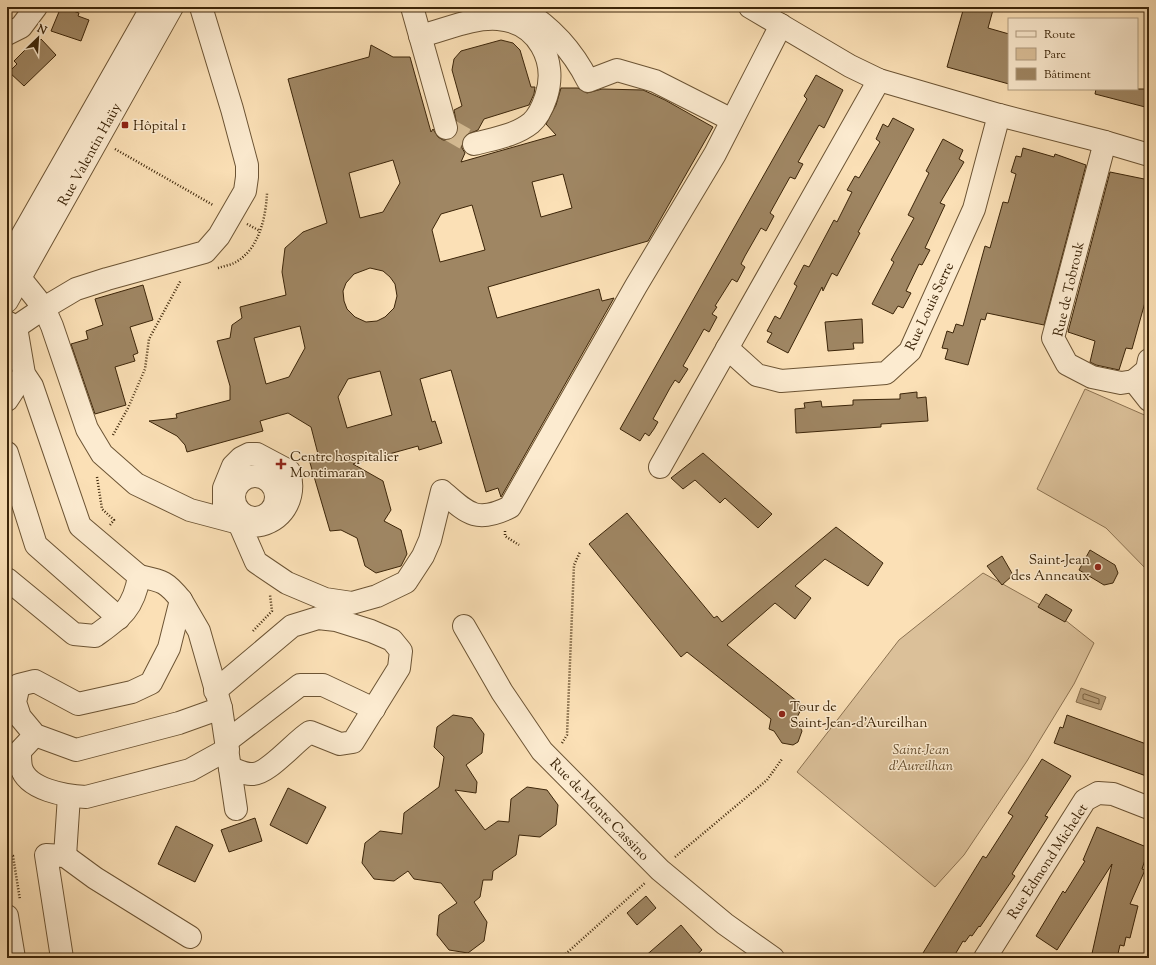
<svg xmlns="http://www.w3.org/2000/svg" width="1156" height="965" font-family="'Sorts Mill Goudy',serif">
	<style>
		.green { fill: #dbc099; stroke: #8c7251 }
		.water { fill: #baa07b; stroke: #886f4d }
		.lines { fill: none; stroke-linecap: round; stroke-linejoin: round }
		.shore { stroke: #7b6242; stroke-width: 1 }
		.building { fill: #9f8663; stroke: #3c2509; fill-rule: evenodd }
		.minor-tunnel { stroke: #d5bb93; stroke-width: 22; stroke-dasharray: 22 11; stroke-linecap: butt }
		.minor-casing { stroke: #6c5434; stroke-width: 24 }
		.path { stroke: #3c2509; stroke-width: 2.5; stroke-dasharray: 1 2; stroke-linecap: butt }
		.minor { stroke: #fcebd0; stroke-width: 22 }
		.poi-dot { fill: #8f2418; stroke: #fcebd0; stroke-width: 1.5 }
		.labels { text-anchor: middle; stroke-width: 3; stroke-linejoin: round; paint-order: stroke }
		.poi-label { font-size: 14px; fill: #3c2509; stroke: #fcebd0; text-anchor: start }
		.street-label { font-size: 14px; fill: #3c2509; stroke: #fcebd0 }
		.park-label { font-size: 14px; font-style: italic; fill: #644c2d; stroke: #fcebd0 }
	</style>
	<rect width="100%" height="100%" fill="#fbe0b6"/>
	<filter id="stains"><feTurbulence type="fractalNoise" baseFrequency=".005" numOctaves="4"/><feColorMatrix values="0 0 0 0 .2 0 0 0 0 .09 0 0 0 0 .02 0 0 0 .5 -.17"/></filter>
	<radialGradient id="worn" r=".72"><stop offset=".6" stop-color="#630" stop-opacity="0"/><stop offset="1" stop-color="#630" stop-opacity=".3"/></radialGradient>
	<g class="green">
		<path d="M 1085,389 L 1149,417 L 1149,572 L 1106,528 L 1037,489 Z"/>
		<path d="M 983,573 L 1060,616 L 1094,643 L 1074,684 L 1027,761 L 964,855 L 935,887 L 797,772 L 899,640 Z"/>
	</g>
	<path class="water" d="M 1081,688 L 1106,697 L 1101,710 L 1076,702 Z"/>
	<g class="lines">
		<path class="shore" d="M 1085,694 L 1099,699 L 1099,704 L 1083,699 L 1083,695 Z"/>
	</g>
	<g class="building">
		<path d="M 61,7 L 79,13 L 78,16 L 89,20 L 81,41 L 51,31 Z"/>
		<path d="M 964,7 L 984,7 L 993,10 L 988,28 L 1009,34 L 1009,84 L 947,67 Z"/>
		<path d="M 41,39 L 56,55 L 24,86 L 9,72 L 17,64 L 14,61 L 30,45 L 33,48 Z"/>
		<path d="M 501,40 L 513,43 L 520,50 L 531,87 L 535,87 L 534,94 L 529,105 L 484,119 L 478,130 L 466,135 L 462,141 L 462,148 L 465,153 L 461,162 L 556,135 L 546,124 L 556,105 L 561,88 L 578,88 L 587,93 L 602,89 L 643,90 L 665,100 L 713,127 L 648,241 L 488,287 L 497,318 L 599,289 L 602,301 L 614,298 L 501,497 L 498,488 L 486,492 L 451,370 L 420,379 L 432,422 L 435,421 L 442,443 L 419,450 L 418,446 L 353,464 L 383,481 L 391,510 L 384,521 L 401,530 L 407,554 L 401,566 L 376,573 L 365,566 L 357,538 L 341,530 L 330,531 L 308,456 L 318,454 L 311,427 L 288,413 L 260,421 L 263,431 L 187,452 L 185,445 L 177,436 L 149,421 L 177,418 L 176,414 L 230,400 L 230,386 L 217,341 L 230,338 L 232,325 L 242,318 L 240,307 L 286,295 L 282,272 L 285,248 L 303,232 L 327,223 L 288,79 L 369,57 L 371,45 L 393,57 L 410,57 L 431,132 L 433,129 L 438,137 L 443,140 L 449,140 L 455,136 L 458,131 L 454,110 L 462,106 L 452,70 L 454,59 L 461,51 ZM 393,160 L 400,183 L 383,212 L 360,218 L 349,173 ZM 563,174 L 572,208 L 541,217 L 532,182 ZM 472,205 L 485,250 L 440,262 L 432,230 L 441,214 ZM 370,268 L 383,271 L 390,277 L 395,284 L 397,296 L 394,308 L 385,317 L 377,321 L 366,322 L 355,317 L 347,309 L 344,301 L 343,291 L 346,283 L 354,274 ZM 300,326 L 305,348 L 289,377 L 266,384 L 254,338 ZM 380,371 L 392,415 L 347,428 L 338,397 L 348,379 Z"/>
		<path d="M 816,75 L 843,90 L 824,128 L 819,125 L 798,162 L 803,164 L 795,179 L 790,177 L 770,213 L 774,216 L 766,231 L 761,228 L 745,256 L 741,264 L 745,267 L 737,282 L 732,279 L 715,306 L 717,307 L 712,314 L 717,317 L 709,332 L 704,329 L 699,338 L 683,366 L 688,369 L 679,383 L 675,380 L 670,388 L 653,419 L 658,422 L 654,429 L 649,436 L 645,433 L 640,441 L 620,429 L 807,99 L 804,96 Z"/>
		<path d="M 1096,89 L 1149,89 L 1149,108 L 1095,94 Z"/>
		<path d="M 893,118 L 914,129 L 858,232 L 860,233 L 837,276 L 832,273 L 823,291 L 822,287 L 788,353 L 767,342 L 772,333 L 767,331 L 775,316 L 780,319 L 797,286 L 794,284 L 804,265 L 809,267 L 834,220 L 837,222 L 852,192 L 847,190 L 855,176 L 859,178 L 880,142 L 876,139 L 883,124 L 888,127 Z"/>
		<path d="M 943,139 L 963,150 L 959,159 L 964,162 L 940,203 L 945,205 L 925,248 L 930,250 L 922,265 L 919,264 L 906,291 L 911,293 L 903,308 L 898,306 L 893,314 L 872,304 L 894,262 L 891,260 L 914,218 L 908,215 L 929,173 L 926,171 Z"/>
		<path d="M 1023,148 L 1054,157 L 1055,154 L 1086,165 L 1044,325 L 987,313 L 985,320 L 981,319 L 968,365 L 945,359 L 948,349 L 942,348 L 947,331 L 953,333 L 956,324 L 963,326 L 985,246 L 990,248 L 1003,202 L 1008,203 L 1016,174 L 1011,172 L 1016,156 L 1021,157 Z"/>
		<path d="M 1110,172 L 1149,180 L 1149,288 L 1132,349 L 1126,348 L 1119,370 L 1096,365 L 1090,362 L 1095,341 L 1068,332 Z"/>
		<path d="M 143,285 L 153,320 L 130,327 L 138,353 L 133,355 L 135,361 L 115,367 L 126,405 L 95,414 L 71,344 L 88,339 L 86,331 L 103,325 L 95,299 Z"/>
		<path d="M 862,319 L 863,343 L 853,343 L 854,349 L 828,351 L 825,322 Z"/>
		<path d="M 917,392 L 917,398 L 926,397 L 928,421 L 881,424 L 881,427 L 796,433 L 795,409 L 805,408 L 804,403 L 821,401 L 822,407 L 853,405 L 853,400 L 900,399 L 900,394 Z"/>
		<path d="M 703,453 L 772,514 L 758,528 L 725,498 L 720,503 L 695,480 L 683,489 L 671,478 Z"/>
		<path d="M 627,513 L 714,618 L 717,616 L 722,622 L 836,527 L 883,563 L 868,586 L 825,559 L 795,586 L 811,598 L 795,619 L 775,603 L 727,645 L 803,706 L 796,719 L 802,731 L 798,742 L 793,745 L 782,743 L 774,731 L 769,729 L 771,719 L 687,652 L 681,657 L 589,544 Z"/>
		<path d="M 1090,550 L 1115,565 L 1118,573 L 1113,583 L 1104,585 L 1079,570 Z"/>
		<path d="M 1002,556 L 1013,575 L 1002,585 L 987,566 Z"/>
		<path d="M 1046,594 L 1072,610 L 1065,622 L 1038,607 Z"/>
		<path d="M 453,715 L 472,718 L 484,734 L 482,753 L 466,765 L 477,782 L 476,793 L 455,790 L 485,830 L 498,821 L 509,822 L 511,799 L 527,787 L 547,790 L 558,805 L 556,825 L 540,837 L 519,835 L 516,855 L 493,871 L 492,880 L 483,880 L 480,897 L 474,902 L 487,922 L 484,941 L 468,953 L 449,950 L 437,935 L 439,915 L 457,903 L 441,883 L 414,879 L 408,871 L 394,881 L 374,879 L 362,863 L 365,843 L 380,831 L 402,834 L 404,813 L 439,787 L 444,757 L 434,747 L 437,727 Z"/>
		<path d="M 1067,715 L 1149,745 L 1149,777 L 1054,743 L 1060,727 L 1063,728 Z"/>
		<path d="M 1042,759 L 1071,776 L 1045,816 L 1048,817 L 1012,874 L 1015,876 L 980,927 L 979,926 L 972,936 L 970,935 L 965,942 L 963,941 L 953,958 L 931,958 L 923,953 L 983,856 L 986,858 L 1013,816 L 1008,813 Z"/>
		<path d="M 288,788 L 326,807 L 307,844 L 270,825 Z"/>
		<path d="M 255,818 L 262,841 L 229,852 L 221,830 Z"/>
		<path d="M 176,826 L 213,845 L 195,882 L 158,864 Z"/>
		<path d="M 1097,827 L 1149,848 L 1142,869 L 1145,870 L 1130,904 L 1138,906 L 1130,938 L 1126,937 L 1124,946 L 1120,945 L 1117,958 L 1091,958 L 1112,864 L 1057,950 L 1036,936 L 1063,891 L 1065,893 L 1085,861 L 1083,860 Z"/>
		<path d="M 646,896 L 656,908 L 637,925 L 627,913 Z"/>
		<path d="M 681,925 L 702,950 L 693,958 L 643,958 Z"/>
	</g>
	<g class="lines">
		<path class="minor-tunnel" d="M 446,128 L 474,144"/>
		<defs>
			<g id="minor">
				<path d="M 201,7 L 232,109 L 247,165 L 247,177 L 245,191 L 219,236 L 205,252 L 107,279 L 76,289 L 44,308 L 52,326 L 87,429 L 102,454 L 136,484 L 190,510 L 239,523 L 240,522"/>
				<path d="M 412,7 L 446,128"/>
				<path d="M 518,7 C 550,25 572,49 588,81 L 617,70 L 655,81 L 732,120"/>
				<path d="M 750,7 L 850,66 L 879,80 L 999,115 L 1105,142 L 1149,155"/>
				<path d="M 7,34 L 21,27 L 36,7"/>
				<path d="M 420,36 C 445,30 472,17 498,19 C 538,22 558,61 546,97 C 543,106 538,117 531,123 C 515,136 492,139 474,144"/>
				<path d="M 1105,142 L 1053,338 L 1067,364 L 1092,377 L 1121,383 L 1134,381"/>
				<path d="M 7,262 L 152,7"/>
				<path d="M 7,301 L 172,7"/>
				<path d="M 7,322 L 16,327 L 44,308 L 20,278"/>
				<path d="M 727,348 L 757,375 L 781,381 L 886,373 L 910,351 L 974,209 L 999,115"/>
				<path d="M 1134,381 L 1147,370 L 1149,360"/>
				<path d="M 1134,381 L 1149,400"/>
				<path d="M 7,400 L 24,374"/>
				<path d="M 7,453 L 36,545 L 119,618"/>
				<path d="M 660,467 L 879,80"/>
				<circle cx="255" cy="497" r="21"/>
				<path d="M 239,523 C 246,525 254,527 261,525 C 286,518 296,495 289,471 L 257,454 L 249,454 L 241,458 L 233,466 L 224,488 L 224,507 L 227,515 L 239,523 L 256,562 L 287,583 L 325,599 L 352,603 L 377,596 L 406,582 L 423,556 L 430,540 L 442,491 C 467,513 476,524 510,507 L 636,286 L 715,154 L 781,25"/>
				<path d="M 139,576 C 162,581 166,581 181,600 L 169,648 L 151,683 L 132,692 L 78,704 L 35,681 L 19,685 L 15,702 L 20,717 L 35,735 L 76,750 L 179,723 L 221,708"/>
				<path d="M 7,579 L 74,634 L 95,636 C 120,618 134,609 139,576 L 80,526 L 32,386 L 24,374 L 16,327"/>
				<path d="M 181,600 L 199,631 L 221,708 L 236,809"/>
				<path d="M 464,626 L 502,692 L 542,751 L 660,870 L 725,924 L 773,958"/>
				<path d="M 215,691 L 292,626 L 318,618 L 336,620 L 371,631 L 392,640 L 401,651 L 399,668 L 353,742 L 340,744 L 310,732 C 295,741 267,776 251,774 C 244,774 237,770 230,768"/>
				<path d="M 35,735 L 20,751 C 20,756 20,762 21,767 C 27,790 66,796 86,797 L 190,770 L 228,749"/>
				<path d="M 227,741 L 300,685 L 323,685 L 374,709"/>
				<path d="M 65,856 L 69,796"/>
				<path d="M 7,916 L 14,958"/>
				<path d="M 62,958 L 46,855 L 65,856 L 95,878 L 190,937"/>
				<path d="M 985,958 L 1085,800 L 1098,793 L 1113,794 L 1149,808"/>
			</g>
		</defs>
		<use href="#minor" class="minor-casing"/>
		<g class="path">
			<path d="M 115,149 L 213,205"/>
			<path d="M 247,224 L 260,231"/>
			<path d="M 218,268 C 224,266 231,265 236,262 C 259,249 266,217 267,193"/>
			<path d="M 113,435 L 128,408 L 145,369 L 149,339 L 181,280"/>
			<path d="M 97,477 L 102,509 L 114,520 L 110,525"/>
			<path d="M 505,531 L 505,536 L 519,545"/>
			<path d="M 253,631 L 272,611 L 270,595"/>
			<path d="M 562,743 L 567,735 L 574,565 L 580,552"/>
			<path d="M 7,854 L 13,856 L 20,900"/>
			<path d="M 675,857 L 767,780 L 782,759"/>
			<path d="M 561,958 L 646,882"/>
		</g>
		<use href="#minor" class="minor"/>
	</g>
	<g class="poi-dot">
		<rect x="121" y="121" width="8" height="8" rx="2"/>
		<path d="M279 458h4v4h4v4h-4v4h-4v-4h-4v-4h4z"/>
		<circle cx="1098" cy="567" r="4"/>
		<circle cx="782" cy="714" r="4"/>
	</g>
	<g class="labels">
		<g class="poi-label">
			<text x="133" y="130">Hôpital 1</text>
			<text x="290" y="461">Centre hospitalier<tspan x="290" dy="16">Montimaran</tspan></text>
			<text x="1090" y="564" text-anchor="end">Saint-Jean<tspan x="1090" dy="16">des Anneaux</tspan></text>
			<text x="790" y="711">Tour de<tspan x="790" dy="16">Saint-Jean-d'Aureilhan</tspan></text>
		</g>
		<g class="street-label">
			<text transform="translate(89 154) rotate(-61)" y="5">Rue Valentin Haüy</text>
			<text transform="translate(1068 289) rotate(-77)" y="5">Rue de Tobrouk</text>
			<text transform="translate(929 306) rotate(-65)" y="5">Rue Louis Serre</text>
			<text transform="translate(600 809) rotate(46)" y="5">Rue de Monte Cassino</text>
			<text transform="translate(1047 861) rotate(-57)" y="5">Rue Edmond Michelet</text>
		</g>
		<g class="park-label">
			<text x="921" y="754">Saint-Jean<tspan x="921" dy="16">d'Aureilhan</tspan></text>
		</g>
	</g>
	<rect width="1156" height="965" fill="none" stroke="#fbe0b6" stroke-width="24"/>
	<rect x="8" y="8" width="1140" height="949" fill="none" stroke="#3c2509" stroke-width="2"/>
	<rect x="12" y="12" width="1132" height="941" fill="none" stroke="#3c2509"/>
	<rect x="1008" y="18" width="130" height="72" fill="#fcebd0" stroke="#af9c80"/>
	<rect x="1016" y="31" width="20" height="6" fill="#fcebd0" stroke="#af9c80"/>
	<text x="1044" y="38" font-size="12" fill="#3c2509">Route</text>
	<rect x="1016" y="48" width="20" height="12" fill="#dbc099" stroke="#af9c80"/>
	<text x="1044" y="58" font-size="12" fill="#3c2509">Parc</text>
	<rect x="1016" y="68" width="20" height="12" fill="#9f8663" stroke="#af9c80"/>
	<text x="1044" y="78" font-size="12" fill="#3c2509">Bâtiment</text>
	<g transform="translate(38 38) rotate(25)" stroke="#fcebd0" stroke-width="3" paint-order="stroke">
	<path d="M0-3L7 15L0 10L-7 15Z" fill="#3c2509"/>
	<text y="-6" font-size="11" font-weight="bold" text-anchor="middle" fill="#3c2509">N</text>
	</g>
	<rect width="100%" height="100%" filter="url(#stains)"/>
	<rect width="100%" height="100%" fill="url(#worn)"/>
</svg>
